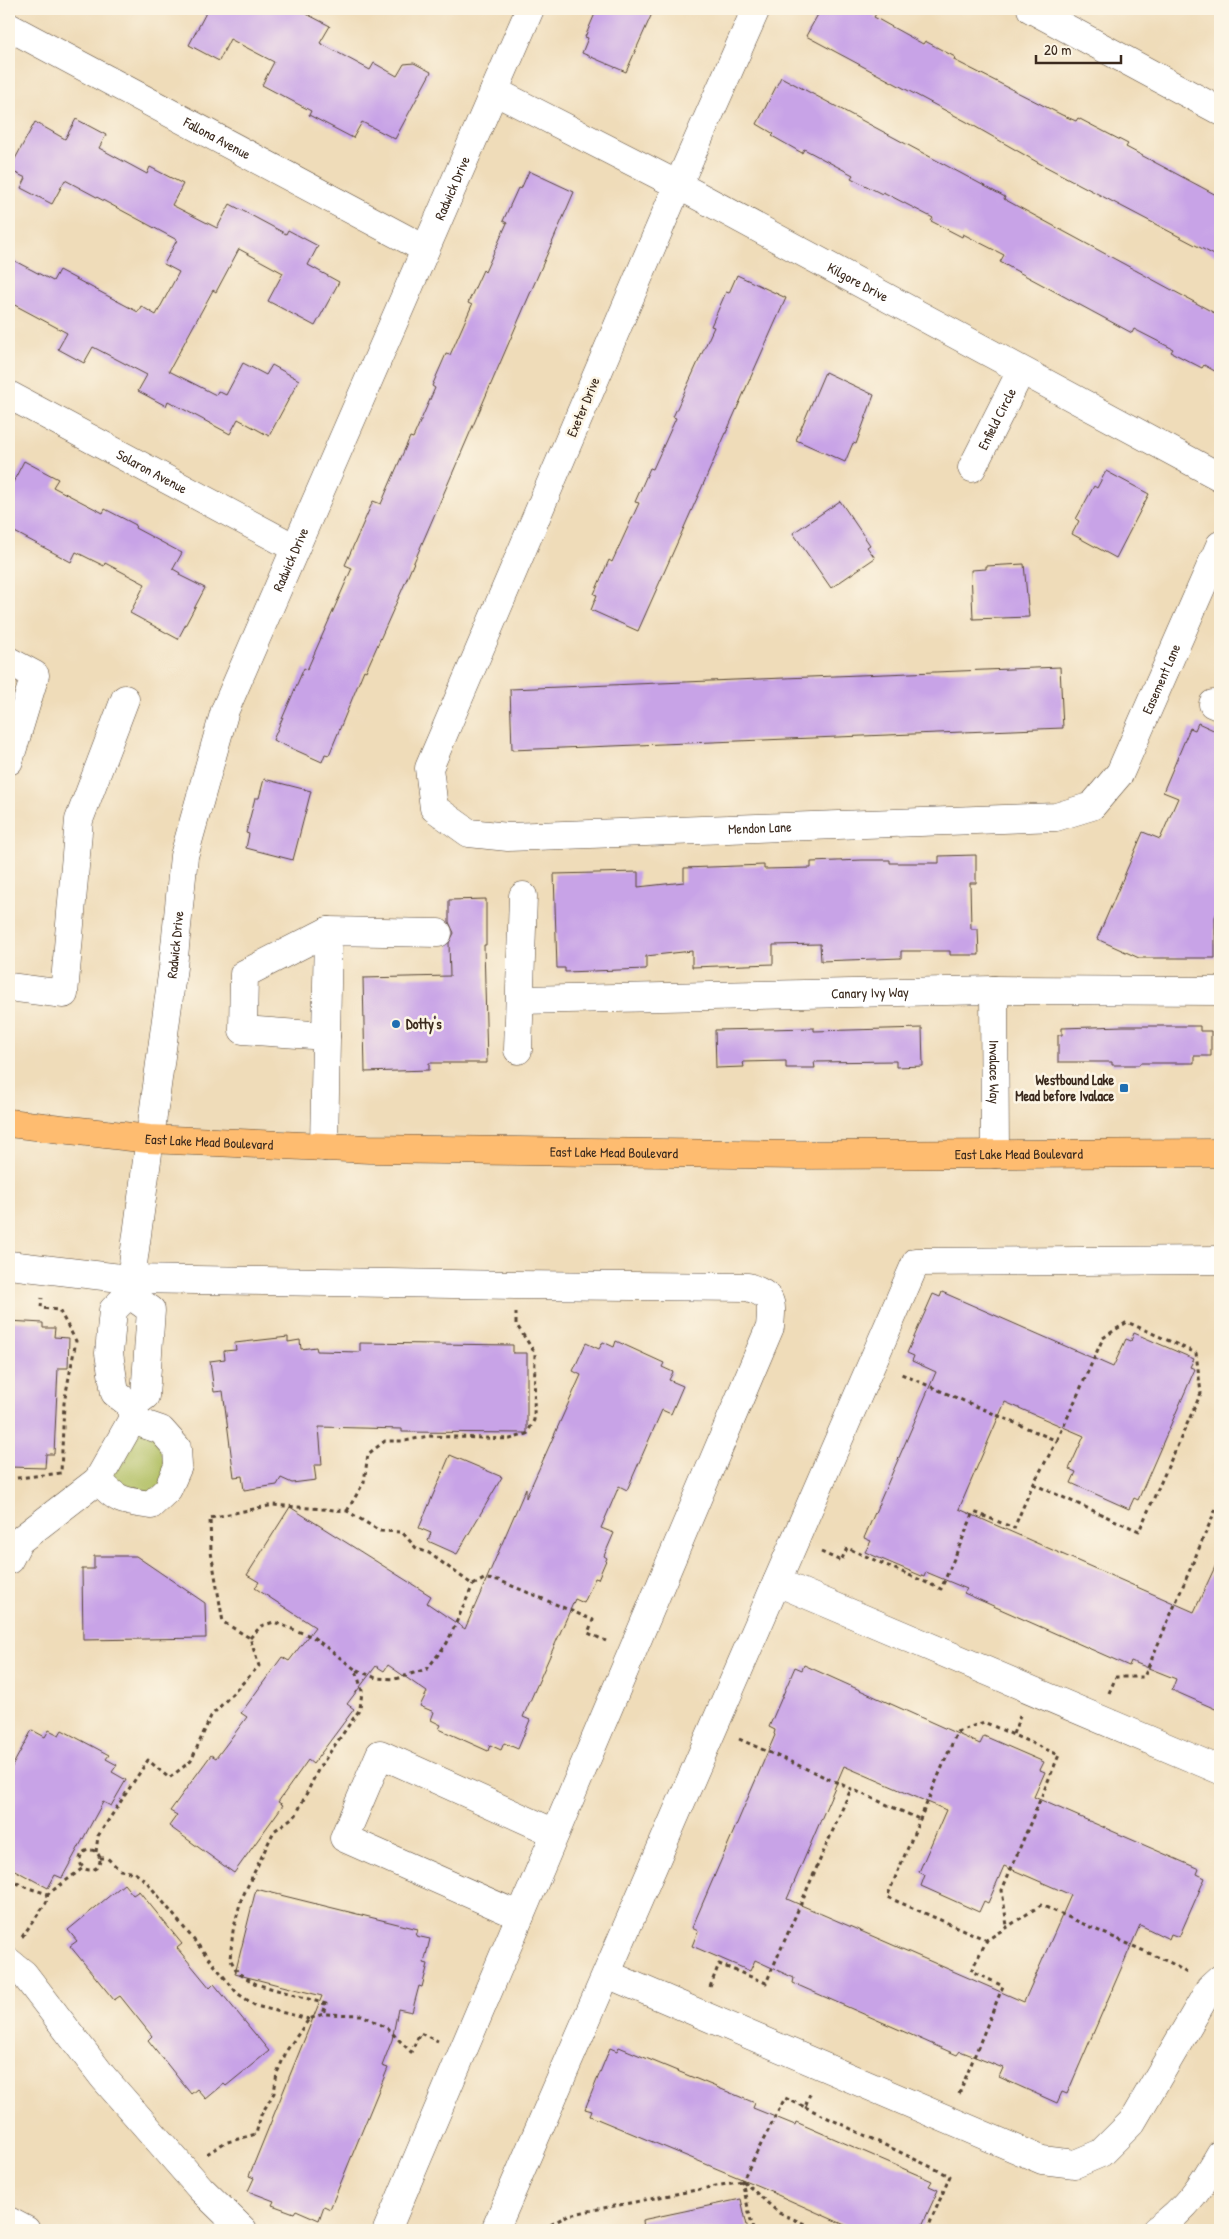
<svg xmlns="http://www.w3.org/2000/svg" width="1229" height="2239" font-family="'Patrick Hand',sans-serif">
	<style>
		.green { fill: #aebd5f; stroke: #74743e }
		.building { fill: #c8a3e7; fill-rule: evenodd }
		.lines { fill: none; stroke-linecap: round; stroke-linejoin: round }
		.minor-casing { stroke: #564535; stroke-width: 29 }
		.major-casing { stroke: #564535; stroke-width: 29 }
		.path { stroke: #564535; stroke-width: 3; stroke-dasharray: 4 4; stroke-linecap: butt }
		.minor { stroke: #fff; stroke-width: 28 }
		.major { stroke: #febc70; stroke-width: 28 }
		.poi-dot { fill: #1f6fb2; stroke: #fcf5e5; stroke-width: 2 }
		.labels { text-anchor: middle; stroke-width: 5; stroke-linejoin: round; paint-order: stroke }
		.street-label { font-size: 14px; fill: #3b2a1e; stroke: #fcf5e5 }
		.poi-label { font-size: 14px; font-weight: bold; fill: #3b2a1e; stroke: #fcf5e5; text-anchor: start }
	</style>
	<rect width="100%" height="100%" fill="#fcf5e5"/>
	<filter id="ink" filterUnits="userSpaceOnUse"><feTurbulence type="fractalNoise" baseFrequency=".02" numOctaves="2"/><feDisplacementMap in="SourceGraphic" scale="10" xChannelSelector="R" yChannelSelector="G"/><feConvolveMatrix kernelMatrix="1 2 1 2 8 2 1 2 1" color-interpolation-filters="sRGB"/></filter>
	<filter id="wash" filterUnits="userSpaceOnUse"><feTurbulence type="fractalNoise" baseFrequency=".0096" numOctaves="4" result="noise"/><feDisplacementMap in="SourceGraphic" scale="20" xChannelSelector="R" yChannelSelector="G"/><feGaussianBlur stdDeviation="1.12" result="paint"/><feColorMatrix in="noise" values="0 0 0 0 0 0 0 0 0 0 0 0 0 0 0 0 0 1.4 0 .05"/><feComposite in="paint" operator="in"/></filter>
	<g filter="url(#wash)">
		<rect width="100%" height="100%" fill="#efdcb9"/>
		<path class="green" d="M 132,1420 L 177,1448 L 151,1505 L 98,1480 Z"/>
		<g id="blocks">
			<g class="building">
				<path d="M 208,9 L 297,9 L 330,26 L 320,43 L 370,70 L 374,63 L 397,76 L 404,64 L 414,63 L 431,72 L 395,139 L 362,122 L 353,138 L 309,115 L 311,111 L 262,85 L 274,62 L 230,39 L 219,61 L 189,45 Z"/>
				<path d="M 597,9 L 654,9 L 626,72 L 582,53 L 588,38 L 585,37 Z"/>
				<path d="M 821,9 L 879,9 L 874,17 L 923,44 L 925,41 L 955,57 L 954,60 L 1062,115 L 1076,121 L 1078,118 L 1128,144 L 1126,147 L 1220,197 L 1220,258 L 1037,162 L 967,122 L 806,36 Z"/>
				<path d="M 781,77 L 1005,197 L 1004,199 L 1220,316 L 1220,374 L 1204,365 L 1202,368 L 1171,352 L 1173,349 L 1134,329 L 1132,333 L 1000,262 L 1004,255 L 963,234 L 962,237 L 931,221 L 933,218 L 883,192 L 882,194 L 851,178 L 853,175 L 804,149 L 802,153 L 772,136 L 774,134 L 757,124 Z"/>
				<path d="M 76,119 L 106,135 L 99,148 L 147,174 L 150,167 L 183,184 L 172,205 L 217,228 L 230,204 L 286,234 L 288,230 L 318,246 L 308,265 L 339,282 L 315,326 L 268,301 L 283,273 L 239,249 L 216,292 L 213,290 L 169,371 L 216,395 L 218,391 L 226,395 L 243,363 L 266,375 L 272,365 L 299,380 L 269,436 L 238,419 L 230,434 L 168,401 L 166,406 L 138,391 L 147,375 L 93,347 L 84,363 L 58,349 L 67,333 L 9,302 L 9,258 L 53,281 L 59,270 L 138,312 L 141,306 L 156,315 L 179,272 L 164,264 L 177,240 L 65,180 L 52,204 L 21,188 L 26,178 L 9,170 L 35,122 L 65,139 Z"/>
				<path d="M 529,171 L 574,192 L 402,590 L 366,671 L 364,670 L 329,755 L 325,754 L 322,762 L 273,740 L 304,668 L 307,670 L 352,568 L 345,565 L 373,501 L 381,504 L 410,437 L 413,438 L 435,388 L 432,386 L 446,354 L 450,355 L 472,305 L 468,303 L 483,270 L 485,272 L 507,223 L 503,221 L 518,188 L 521,189 Z"/>
				<path d="M 737,275 L 786,298 L 638,631 L 591,610 L 597,595 L 594,594 L 609,560 L 612,562 L 639,503 L 635,502 L 650,468 L 653,469 L 676,418 L 673,417 L 714,327 L 711,326 L 726,292 L 729,293 Z"/>
				<path d="M 825,372 L 874,395 L 856,444 L 853,443 L 845,462 L 796,440 Z"/>
				<path d="M 24,461 L 58,479 L 53,487 L 103,513 L 105,509 L 136,525 L 135,528 L 182,553 L 173,569 L 180,573 L 179,575 L 205,588 L 178,639 L 130,613 L 145,584 L 105,563 L 104,566 L 76,552 L 71,562 L 9,529 L 9,490 Z"/>
				<path d="M 1106,471 L 1149,494 L 1116,558 L 1072,534 L 1079,521 L 1076,519 L 1094,486 L 1097,488 Z"/>
				<path d="M 840,501 L 870,545 L 867,547 L 875,558 L 831,588 L 793,533 Z"/>
				<path d="M 1024,564 L 1029,617 L 973,619 L 971,570 L 986,569 L 986,566 Z"/>
				<path d="M 1060,667 L 1063,728 L 512,750 L 510,689 Z"/>
				<path d="M 1198,723 L 1220,733 L 1220,905 L 1215,917 L 1215,958 L 1139,958 L 1097,939 L 1143,832 L 1160,839 L 1178,798 L 1163,792 L 1190,728 L 1195,730 Z"/>
				<path d="M 264,779 L 311,791 L 293,860 L 246,848 L 249,834 L 246,833 L 255,798 L 259,798 Z"/>
				<path d="M 976,855 L 976,883 L 970,883 L 971,929 L 978,929 L 979,955 L 950,955 L 950,951 L 901,951 L 901,958 L 821,961 L 820,944 L 773,945 L 773,964 L 692,967 L 692,951 L 646,956 L 646,969 L 565,972 L 565,968 L 557,968 L 554,874 L 638,872 L 638,887 L 684,882 L 684,868 L 764,865 L 764,869 L 811,868 L 811,862 L 862,860 L 890,860 L 890,863 L 939,863 L 939,856 Z"/>
				<path d="M 486,899 L 486,945 L 484,945 L 487,1063 L 429,1063 L 429,1070 L 365,1072 L 363,978 L 450,976 L 449,943 L 454,933 L 449,922 L 449,900 Z"/>
				<path d="M 1123,1026 L 1200,1026 L 1200,1031 L 1211,1031 L 1211,1056 L 1194,1056 L 1194,1063 L 1140,1063 L 1139,1065 L 1112,1065 L 1112,1062 L 1058,1062 L 1058,1035 L 1062,1035 L 1062,1028 Z"/>
				<path d="M 814,1028 L 814,1031 L 922,1028 L 923,1066 L 896,1067 L 896,1061 L 814,1062 L 815,1068 L 786,1068 L 786,1061 L 743,1062 L 744,1067 L 716,1068 L 715,1030 Z"/>
				<path d="M 942,1292 L 1113,1367 L 1126,1339 L 1131,1341 L 1134,1333 L 1194,1359 L 1190,1367 L 1195,1369 L 1138,1500 L 1134,1498 L 1129,1509 L 1071,1483 L 1076,1472 L 1069,1469 L 1084,1436 L 1005,1402 L 959,1509 L 1194,1612 L 1220,1556 L 1220,1711 L 1172,1690 L 1176,1679 L 1131,1661 L 1129,1666 L 964,1593 L 967,1589 L 926,1572 L 924,1577 L 865,1552 L 871,1541 L 864,1538 L 936,1372 L 912,1361 L 914,1356 L 907,1353 L 933,1294 L 940,1297 Z"/>
				<path d="M 9,1321 L 43,1323 L 43,1328 L 55,1328 L 54,1337 L 69,1338 L 68,1368 L 58,1368 L 54,1454 L 46,1454 L 45,1468 L 9,1467 Z"/>
				<path d="M 288,1337 L 288,1342 L 300,1340 L 301,1349 L 316,1347 L 317,1351 L 360,1352 L 360,1343 L 513,1345 L 513,1353 L 527,1353 L 527,1433 L 402,1432 L 402,1429 L 319,1427 L 322,1465 L 314,1465 L 316,1480 L 292,1483 L 281,1478 L 277,1485 L 244,1490 L 242,1476 L 234,1477 L 223,1391 L 214,1392 L 210,1361 L 225,1359 L 224,1351 L 236,1350 L 235,1343 Z"/>
				<path d="M 616,1341 L 664,1363 L 662,1367 L 673,1372 L 669,1380 L 683,1386 L 671,1414 L 662,1410 L 627,1490 L 619,1486 L 601,1528 L 614,1533 L 604,1556 L 607,1558 L 598,1579 L 595,1578 L 584,1603 L 575,1599 L 523,1717 L 530,1720 L 518,1749 L 504,1743 L 501,1750 L 490,1745 L 488,1751 L 439,1729 L 441,1725 L 431,1720 L 434,1712 L 420,1706 L 427,1692 L 388,1665 L 384,1671 L 376,1666 L 347,1704 L 354,1709 L 313,1764 L 308,1760 L 278,1802 L 283,1805 L 234,1873 L 169,1826 L 177,1815 L 170,1811 L 211,1755 L 216,1758 L 247,1717 L 241,1713 L 282,1657 L 289,1661 L 315,1627 L 255,1588 L 259,1582 L 247,1575 L 290,1507 L 431,1596 L 427,1603 L 465,1629 L 526,1488 L 526,1498 L 581,1375 L 573,1371 L 586,1343 L 599,1349 L 603,1342 L 614,1347 Z"/>
				<path d="M 450,1455 L 502,1477 L 457,1554 L 428,1541 L 431,1533 L 419,1528 Z"/>
				<path d="M 94,1556 L 136,1556 L 205,1603 L 206,1638 L 83,1640 L 82,1569 L 94,1569 Z"/>
				<path d="M 804,1665 L 980,1744 L 984,1736 L 1044,1762 L 1040,1770 L 1045,1772 L 1034,1797 L 1199,1869 L 1197,1874 L 1205,1878 L 1179,1937 L 1171,1934 L 1169,1939 L 1140,1925 L 1067,2094 L 1062,2092 L 1057,2103 L 999,2077 L 1003,2068 L 960,2051 L 957,2055 L 793,1983 L 794,1978 L 755,1960 L 750,1971 L 692,1946 L 698,1931 L 692,1928 L 775,1735 L 774,1734 L 775,1730 L 769,1727 L 795,1667 L 802,1670 ZM 844,1766 L 946,1810 L 919,1872 L 925,1875 L 921,1886 L 979,1912 L 984,1901 L 988,1903 L 1004,1866 L 1071,1895 L 1024,2002 L 787,1899 Z"/>
				<path d="M 32,1730 L 45,1737 L 49,1730 L 59,1735 L 62,1730 L 109,1755 L 106,1759 L 117,1765 L 112,1772 L 126,1780 L 111,1806 L 103,1802 L 62,1878 L 55,1875 L 48,1888 L 9,1867 L 9,1772 Z"/>
				<path d="M 124,1884 L 133,1895 L 139,1891 L 182,1944 L 177,1948 L 210,1988 L 214,1984 L 269,2051 L 226,2086 L 224,2084 L 206,2099 L 197,2089 L 191,2094 L 148,2040 L 152,2036 L 120,1996 L 114,2000 L 70,1946 L 77,1941 L 68,1930 Z"/>
				<path d="M 256,1889 L 418,1929 L 416,1936 L 430,1939 L 424,1963 L 428,1964 L 422,1987 L 419,1986 L 412,2012 L 398,2009 L 392,2040 L 382,2066 L 388,2068 L 330,2209 L 324,2206 L 319,2220 L 296,2210 L 294,2213 L 272,2205 L 274,2201 L 248,2191 L 254,2178 L 249,2176 L 322,1996 L 235,1974 Z"/>
				<path d="M 619,2047 L 755,2103 L 753,2108 L 795,2125 L 796,2122 L 932,2181 L 929,2186 L 938,2190 L 920,2230 L 856,2230 L 771,2192 L 773,2192 L 590,2116 L 592,2111 L 585,2109 L 610,2048 L 617,2051 Z"/>
				<path d="M 741,2199 L 748,2230 L 643,2230 L 642,2220 Z"/>
			</g>
		</g>
	</g>
	<g filter="url(#ink)">
		<use href="#blocks" fill-opacity="0" stroke="#564535" stroke-width="1"/>
		<g class="lines">
			<defs>
				<g id="minor">
					<path id="s1" d="M 756,9 L 678,185 L 429,768 L 434,808 L 469,833 L 508,837 L 1056,817 L 1092,806 L 1120,773 L 1220,545"/>
					<path d="M 1031,9 L 1220,111"/>
					<path id="s2" d="M 9,27 L 425,249"/>
					<path id="s3" d="M 494,91 L 678,185 L 1220,477"/>
					<path id="s4" d="M 9,395 L 295,548"/>
					<path id="s5" d="M 972,468 L 1021,371"/>
					<path d="M 9,661 L 35,675 L 9,761"/>
					<path d="M 1213,704 L 1220,707"/>
					<path d="M 9,987 L 64,994 L 79,820 L 125,699"/>
					<path id="s6" d="M 994,990 L 995,1154"/>
					<path id="s7" d="M 520,1000 L 994,990 L 1220,991"/>
					<path d="M 326,1036 L 243,1030 L 244,974 L 328,931"/>
					<path d="M 518,1050 L 523,896"/>
					<path d="M 324,1147 L 328,931 L 438,933"/>
					<path d="M 9,1265 L 129,1279 L 515,1285 L 748,1287 C 774,1296 772,1302 770,1327 L 387,2230"/>
					<path d="M 129,1294 L 151,1310 L 145,1396 L 132,1406"/>
					<path id="s8" d="M 132,1406 L 115,1393 L 109,1353 L 113,1310 L 129,1294 L 173,967 L 184,856 L 225,710 L 530,9"/>
					<path d="M 98,1480 C 117,1501 123,1501 151,1505 L 168,1489 L 178,1466 L 177,1448 L 161,1430 L 132,1420"/>
					<path d="M 9,1560 L 19,1541 L 98,1480 L 132,1420 L 132,1406"/>
					<path d="M 777,1582 L 1220,1770"/>
					<path d="M 520,1916 L 344,1838 L 380,1754 L 555,1833"/>
					<path d="M 9,1962 L 24,1974 L 103,2077 L 201,2189 L 243,2230"/>
					<path d="M 607,1974 L 1042,2160 L 1075,2164 L 1101,2153 L 1132,2122 L 1210,1988 L 1220,1979"/>
					<path d="M 9,2221 L 26,2230"/>
					<path d="M 495,2230 L 916,1262 L 1220,1260"/>
					<path d="M 1156,2230 C 1187,2208 1202,2186 1220,2154"/>
				</g>
				<g id="major">
					<path id="s9" d="M 9,1123 L 149,1139 L 369,1149 L 798,1155 L 1220,1153"/>
				</g>
			</defs>
			<use href="#minor" class="minor-casing"/>
			<use href="#major" class="major-casing"/>
			<g class="path">
				<path d="M 9,1479 L 61,1473 L 64,1403 L 76,1341 L 59,1310 L 41,1308 L 42,1298"/>
				<path d="M 1033,1484 L 1139,1531 L 1201,1393 L 1196,1353 L 1127,1322 L 1103,1338 L 1057,1441"/>
				<path d="M 347,1511 L 364,1482 L 368,1454 L 385,1441 L 405,1441 L 428,1436 L 510,1439 L 527,1434 L 534,1420 L 535,1353 L 516,1324 L 516,1313"/>
				<path d="M 821,1552 L 841,1561 L 847,1548 L 941,1589 L 974,1512 L 1014,1528 L 1033,1484 L 1057,1441 L 899,1373"/>
				<path d="M 250,1638 L 261,1626 L 274,1622 L 313,1637 L 356,1670 L 362,1691 L 360,1709 L 319,1768 L 296,1815 L 274,1831 L 241,1900 L 233,1931 L 230,1959 L 238,1973 L 256,1984 L 326,2004 L 323,2014"/>
				<path d="M 357,1670 L 376,1678 L 395,1679 L 427,1669 L 447,1643 L 473,1585"/>
				<path d="M 1109,1693 L 1116,1677 L 1144,1677 L 1218,1504 L 1220,1505"/>
				<path d="M 1013,1734 L 1020,1716"/>
				<path d="M 739,1739 L 919,1819"/>
				<circle cx="90" cy="1860" r="10"/>
				<path d="M 96,1852 L 98,1836 L 148,1760 L 169,1778 L 191,1761 L 211,1716 L 259,1666 L 250,1638 L 223,1622 L 211,1552 L 210,1518 L 273,1505 L 347,1511 L 380,1531 L 402,1532 L 417,1549 L 429,1553 L 473,1585 L 484,1579 L 498,1580 L 593,1620 L 588,1633 L 606,1641"/>
				<path d="M 100,1858 L 107,1858 L 120,1870 L 135,1873 L 146,1881 L 237,1993 L 256,2006 L 309,2019"/>
				<path d="M 9,1879 L 25,1887 L 48,1894 L 83,1868"/>
				<path d="M 22,1937 L 46,1903 L 48,1894"/>
				<path d="M 987,1940 L 887,1897 L 957,1732 L 984,1722 L 1059,1755 L 1002,1890 L 1007,1926"/>
				<path d="M 710,1987 L 719,1964 L 766,1983 L 851,1789"/>
				<path d="M 959,2094 L 1003,1986 L 971,1971 L 987,1940 L 1041,1905 L 1171,1963 L 1187,1973"/>
				<path d="M 805,2107 L 950,2176 L 927,2230"/>
				<path d="M 207,2154 L 224,2143 L 256,2134 L 261,2115 L 274,2093 L 277,2073 L 287,2050 L 309,2019 L 323,2014 L 362,2015 L 387,2028 L 411,2052 L 420,2033 L 438,2041"/>
				<path d="M 743,2181 L 779,2213 L 819,2230"/>
				<path d="M 545,2230 L 547,2227 L 568,2215 L 742,2181"/>
				<path d="M 753,2230 L 742,2181 L 785,2098 L 805,2107 L 811,2091"/>
			</g>
			<use href="#minor" class="minor"/>
			<use href="#major" class="major"/>
		</g>
	</g>
	<g class="poi-dot">
		<circle cx="396" cy="1024" r="5"/>
		<rect x="1119" y="1083" width="10" height="10" rx="2.5"/>
	</g>
	<g class="labels">
		<g class="street-label">
			<text dy="5" stroke="none"><textPath href="#s2" startOffset="236">Fallona Avenue</textPath></text>
			<text dy="5" stroke="none"><textPath href="#s8" startOffset="1290">Radwick Drive</textPath></text>
			<text dy="5" stroke="none"><textPath href="#s3" startOffset="411">Kilgore Drive</textPath></text>
			<text transform="translate(583 407) rotate(-67)" y="5">Exeter Drive</text>
			<text dy="5" stroke="none"><textPath href="#s5" startOffset="55">Enfield Circle</textPath></text>
			<text dy="5" stroke="none"><textPath href="#s4" startOffset="162">Solaron Avenue</textPath></text>
			<text dy="5" stroke="none"><textPath href="#s8" startOffset="885">Radwick Drive</textPath></text>
			<text dy="5" stroke="none"><textPath href="#s1" startOffset="1681">Easement Lane</textPath></text>
			<text dy="5" stroke="none"><textPath href="#s1" startOffset="1201">Mendon Lane</textPath></text>
			<text dy="5" stroke="none"><textPath href="#s8" startOffset="480">Radwick Drive</textPath></text>
			<text dy="5" stroke="none"><textPath href="#s7" startOffset="350">Canary Ivy Way</textPath></text>
			<text dy="5" stroke="none"><textPath href="#s6" startOffset="82">Invalace Way</textPath></text>
			<text dy="5" stroke="none"><textPath href="#s9" startOffset="201">East Lake Mead Boulevard</textPath></text>
			<text dy="5" stroke="none"><textPath href="#s9" startOffset="606">East Lake Mead Boulevard</textPath></text>
			<text dy="5" stroke="none"><textPath href="#s9" startOffset="1011">East Lake Mead Boulevard</textPath></text>
		</g>
		<g class="poi-label">
			<text x="406" y="1029">Dotty's</text>
			<text x="1114" y="1085" text-anchor="end">Westbound Lake<tspan x="1114" dy="16">Mead before Ivalace</tspan></text>
		</g>
	</g>
	<rect width="1229" height="2239" fill="none" stroke="#fcf5e5" stroke-width="30"/>
	<path d="M1036 55v8h85v-8" fill="none" stroke="#3b2a1e" stroke-width="2.5"/>
	<text x="1044" y="55" font-size="15" fill="#3b2a1e" stroke="#fcf5e5" stroke-width="4" paint-order="stroke">20 m</text>
</svg>
